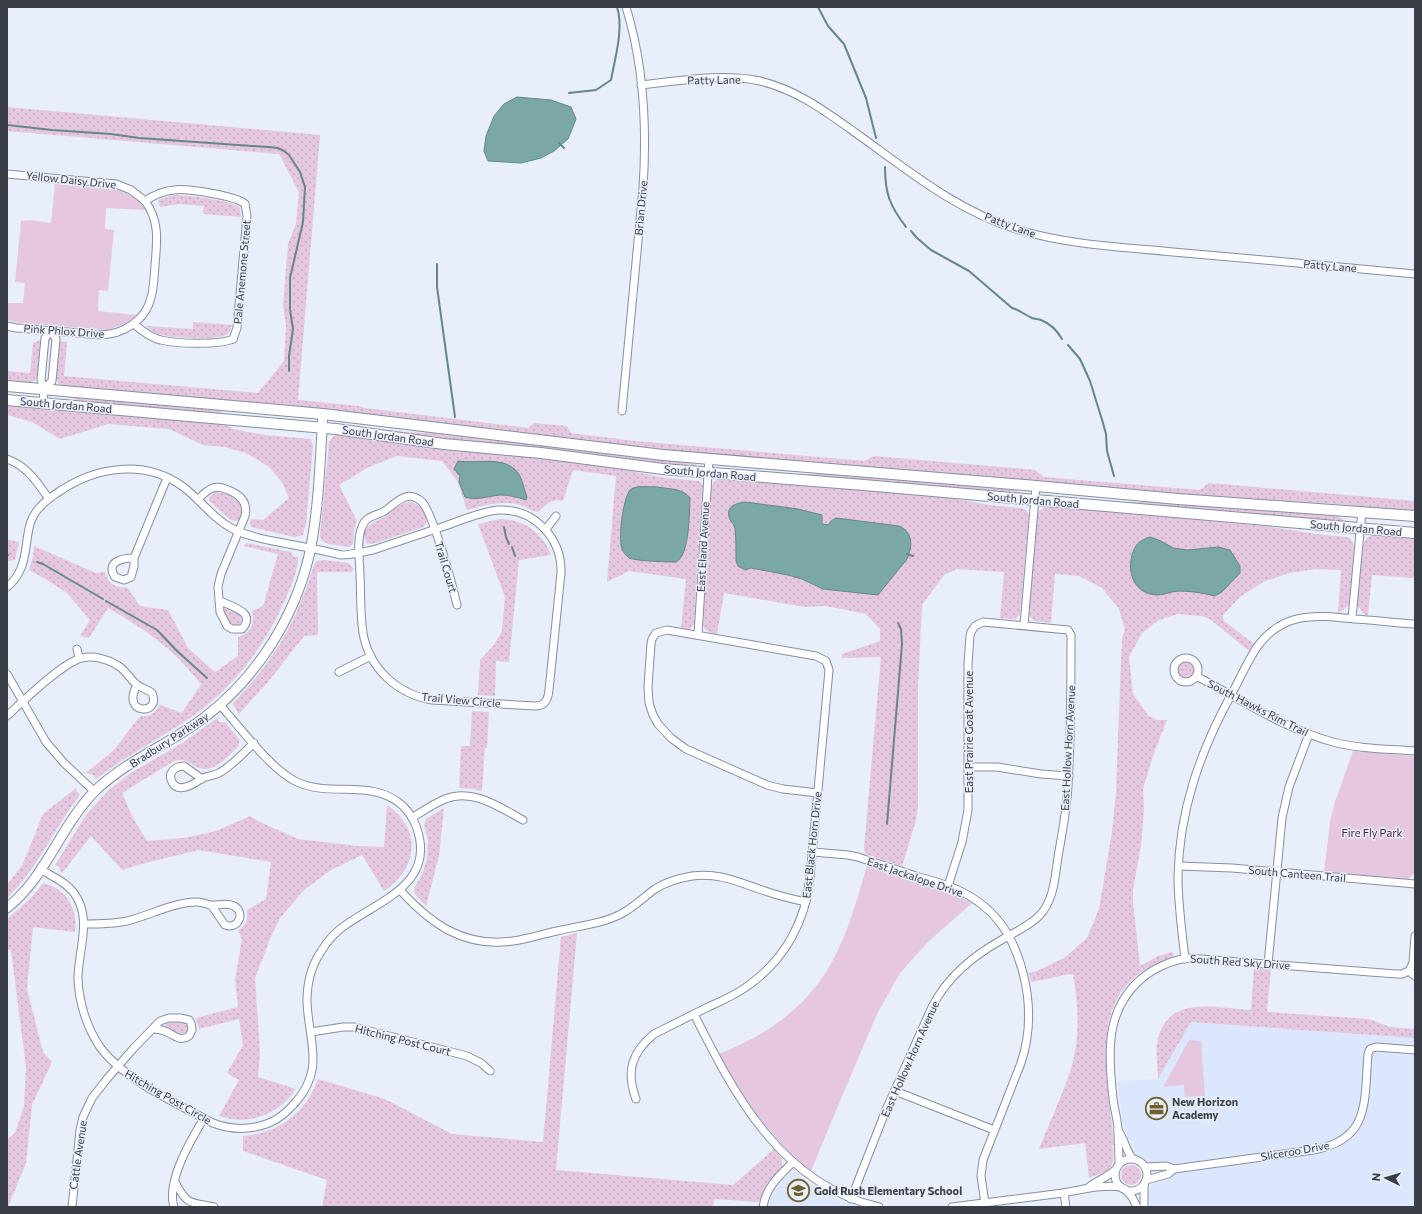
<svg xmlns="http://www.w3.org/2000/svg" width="1422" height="1214" font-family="Commissioner,sans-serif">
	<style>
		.built { fill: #dce7fd }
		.grass { fill: url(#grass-dots) }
		.green { fill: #e6c7e0 }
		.water { fill: #7aa7a7; stroke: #66878a }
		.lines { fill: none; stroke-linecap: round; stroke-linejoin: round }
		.stream { stroke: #66878a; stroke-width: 2 }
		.minor-casing { stroke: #858fa2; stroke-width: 9 }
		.tertiary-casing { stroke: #858fa2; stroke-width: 11 }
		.secondary-casing { stroke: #858fa2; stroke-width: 12 }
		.minor { stroke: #fff; stroke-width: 7 }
		.tertiary { stroke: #fff; stroke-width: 9 }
		.secondary { stroke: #fff; stroke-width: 10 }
		.labels { text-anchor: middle; stroke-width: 3; stroke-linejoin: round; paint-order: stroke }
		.street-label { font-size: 11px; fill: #393d45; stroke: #e8effb }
		.park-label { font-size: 11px; fill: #492143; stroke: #e8effb }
		.poi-label { font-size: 11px; font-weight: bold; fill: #393d45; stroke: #e8effb; text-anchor: start }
	</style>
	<defs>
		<pattern id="grass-dots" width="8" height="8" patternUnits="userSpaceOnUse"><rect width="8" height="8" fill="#e6c7e0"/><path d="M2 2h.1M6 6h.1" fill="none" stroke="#c6acc2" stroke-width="1.8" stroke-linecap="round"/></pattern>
	</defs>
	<rect width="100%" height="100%" fill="#e8effb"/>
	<g class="built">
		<path d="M 1191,1022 L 1415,1038 L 1415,1207 L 1151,1207 L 1149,1197 L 1146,1196 L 1149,1187 L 1153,1183 L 1150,1165 L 1133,1152 L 1134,1150 L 1130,1141 L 1128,1141 L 1122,1118 L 1117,1081 L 1158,1079 Z"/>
		<path d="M 796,1172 L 806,1181 L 829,1195 L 842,1202 L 855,1207 L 770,1207 L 770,1199 L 776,1188 L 790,1173 Z"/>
	</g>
	<g class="grass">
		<path d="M 7,107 L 320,135 L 298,400 L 359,406 L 365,408 L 528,428 L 534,423 L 567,426 L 571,433 L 635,441 L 864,461 L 874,456 L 1035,470 L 1044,477 L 1200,490 L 1209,483 L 1415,501 L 1415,511 L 1324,503 L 1202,496 L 693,453 L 287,406 L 63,386 L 58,383 L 56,376 L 59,344 L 60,342 L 67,342 L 64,376 L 258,393 L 284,361 L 286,326 L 283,305 L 288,244 L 296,224 L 299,192 L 279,154 L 7,131 Z"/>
		<path d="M 174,195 C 187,195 232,200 240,208 L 241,217 L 203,214 L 204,206 L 179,204 L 160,207 L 158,200 Z"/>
		<path d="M 193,322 L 232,325 C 231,329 230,333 226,335 C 217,340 173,338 163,335 C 157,334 150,331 146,326 L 193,329 Z"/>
		<path d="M 40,340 L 38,374 L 35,381 L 27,383 L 7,381 L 7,371 L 30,373 L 33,343 Z"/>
		<path d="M 66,396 L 220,410 L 222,412 L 219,415 L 82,402 Z"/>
		<path d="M 7,405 L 213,423 L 228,426 L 233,429 L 264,435 L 311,439 L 313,446 L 306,523 L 303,535 L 294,537 L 251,527 L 250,523 L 251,519 L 263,520 L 289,498 L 282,482 L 268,466 L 246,453 L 225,447 L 203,445 L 169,429 L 108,424 L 60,439 L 32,422 L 7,415 Z"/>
		<path d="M 389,430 L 406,432 L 454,434 L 686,462 L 696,465 L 697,468 L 449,440 L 389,432 Z"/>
		<path d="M 339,434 L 445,449 L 515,455 L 617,468 L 665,478 L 699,481 L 703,485 L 702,492 L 694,624 L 690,629 L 681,628 L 686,579 L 629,571 L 607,582 L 616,476 L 573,470 L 563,501 C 550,498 547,505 538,512 C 532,511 526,507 520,505 C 501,500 485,505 467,510 L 458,482 L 442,461 L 397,456 L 369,467 L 339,485 L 357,521 L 354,529 L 353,543 L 350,547 L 328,544 L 321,540 L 320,536 L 329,443 C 331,438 334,435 339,434 Z"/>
		<path d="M 797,474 L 836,474 L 1012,489 L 1023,493 L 1023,495 L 797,476 Z"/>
		<path d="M 721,479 L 878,490 L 951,498 L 989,505 L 1022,508 L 1026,510 L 1029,515 L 1020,614 L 1016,619 L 1000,618 L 1004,572 L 957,569 L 944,575 L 922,605 L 918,687 L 918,807 L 916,821 L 902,866 L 865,854 L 864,848 L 881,657 L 842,658 L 842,654 L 880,641 L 880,629 L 866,614 L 826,606 L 805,607 L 724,593 L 717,634 C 710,633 707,632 703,626 L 711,490 C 712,483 714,480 721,479 Z"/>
		<path d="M 216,492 L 227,494 L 239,502 L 242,513 L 239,520 L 235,521 L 231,520 L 209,501 L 210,496 Z"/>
		<path d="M 411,502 C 420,505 433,518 423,527 L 372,544 L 367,543 C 357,526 377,522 386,516 C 395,510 399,502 411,502 Z"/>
		<path d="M 1123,502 L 1164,502 L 1336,515 L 1347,522 L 1347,524 L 1122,504 Z"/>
		<path d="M 1045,506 L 1265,526 L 1316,534 L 1346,537 L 1350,538 L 1353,543 L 1354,548 L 1349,605 L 1339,613 L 1338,613 L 1341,570 L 1316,569 L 1289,573 L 1263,582 L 1240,597 L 1223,615 L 1223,620 L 1254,644 L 1249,651 L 1211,620 L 1202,616 L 1178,614 L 1159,620 L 1142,633 L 1129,657 L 1133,694 L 1148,715 L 1157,720 L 1167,720 L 1154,753 L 1143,789 L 1144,809 L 1141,845 L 1133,890 L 1133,903 L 1140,966 L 1158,956 L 1173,952 L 1174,957 C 1081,984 1108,1072 1114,1145 L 1112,1145 C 1117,1168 1109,1171 1089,1178 L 1085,1143 L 1039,1149 C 1049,1124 1061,1098 1070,1072 C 1080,1041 1079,1007 1073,975 L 1070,974 L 1031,982 L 1029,973 L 1037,971 L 1064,958 L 1087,938 L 1099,909 L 1112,832 L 1116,791 L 1122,637 L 1125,630 L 1119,609 L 1102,588 L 1079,576 L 1055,574 L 1051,623 L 1035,621 L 1029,616 L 1037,515 L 1039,511 Z"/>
		<path d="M 500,519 C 523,519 543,533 551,555 L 519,560 L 509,662 L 496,661 L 495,696 L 478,695 L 480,660 L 494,645 L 502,631 L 505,597 L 478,524 Z"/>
		<path d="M 1372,535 L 1415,539 L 1415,577 L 1411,578 L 1372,575 L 1368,615 L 1365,615 L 1357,605 L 1363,544 L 1367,538 Z"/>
		<path d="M 7,539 L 19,542 L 15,560 L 7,561 Z"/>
		<path d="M 247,543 L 291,552 L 294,557 L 298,557 C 298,574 287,596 280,611 C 260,652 230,690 193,716 C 161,738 127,755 96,779 L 93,775 L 86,773 L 114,750 L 140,716 C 149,717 156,713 160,705 L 182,713 L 201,684 C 189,670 177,655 162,644 C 145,630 127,619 108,608 L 89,638 L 80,636 L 90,620 L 67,593 L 47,580 L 29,570 L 33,557 L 34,546 L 96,573 L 105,572 C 107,583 116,589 127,587 L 140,606 L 168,610 L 188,648 L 215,672 L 238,656 L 238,637 C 250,634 256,623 252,611 L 263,606 L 278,554 L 243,546 Z"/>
		<path d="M 324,560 L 348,563 L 353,568 L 352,572 L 317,572 L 318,635 L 304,636 L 268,682 L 239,714 L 233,704 L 234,702 C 277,658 297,620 315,562 L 316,561 Z"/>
		<path d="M 224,609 L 226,609 L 240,615 C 242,620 242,625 236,626 C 230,624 224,616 224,609 Z"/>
		<circle cx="1185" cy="671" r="9"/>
		<path d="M 472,711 L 489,712 L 487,748 L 485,748 L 482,791 L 473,789 L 459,788 L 461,746 L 470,746 Z"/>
		<path d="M 217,718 L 219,722 L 225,722 L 239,739 L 239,746 C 230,754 219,768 206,769 C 193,770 189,756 174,761 L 122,793 L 133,818 L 147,841 L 184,838 L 216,831 L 250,816 L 260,822 L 298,839 L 357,846 L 384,847 L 387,805 C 422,829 419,868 384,891 L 362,855 L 331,870 L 304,890 L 280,918 L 272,934 L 255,978 L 260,1052 L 258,1077 L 296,1089 C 279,1115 248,1126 219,1116 L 239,1080 L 227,1073 L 243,1045 L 239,1019 L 199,1029 L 196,1018 L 238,1007 L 235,980 L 242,939 L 238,931 C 246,926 248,919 247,910 L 266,899 L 271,862 L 199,850 L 149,862 L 122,870 L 91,836 L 62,873 L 60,872 L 59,866 L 55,865 L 86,815 L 108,791 L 129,774 L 184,742 Z"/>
		<path d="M 76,788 L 77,792 L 80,794 L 79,796 C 54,829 38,868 7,898 L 7,885 L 23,864 L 43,814 Z"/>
		<path d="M 444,808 L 439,856 L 426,906 L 414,893 L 415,887 L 423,872 L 427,858 L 428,840 L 424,825 L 426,819 Z"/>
		<path d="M 43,883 C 67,889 78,909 75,932 L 33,927 L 27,989 L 43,1052 L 52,1062 L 32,1105 L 26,1163 L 8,1207 L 7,1207 L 7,1140 L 15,1133 L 24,1106 L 26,1067 L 11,950 L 7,950 L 7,919 L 31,898 Z"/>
		<path d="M 577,933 L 556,1170 L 733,1185 L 774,1149 L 782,1159 L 782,1166 L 767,1183 L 759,1202 L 714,1199 L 713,1207 L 322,1207 L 327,1180 L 243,1151 L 243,1136 C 279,1133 306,1113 318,1079 L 385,1099 L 452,1134 L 543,1142 L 561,937 Z"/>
		<path d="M 1254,968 L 1271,969 L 1267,1012 L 1369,1019 L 1390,1027 L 1415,1029 L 1415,1038 L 1191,1022 L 1158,1079 C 1158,1068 1155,1050 1158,1039 C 1169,994 1217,1008 1251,1010 Z"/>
		<path d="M 176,1022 L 185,1023 L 187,1026 L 187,1032 L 182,1034 L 166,1027 L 166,1024 Z"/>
		<circle cx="1131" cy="1175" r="10"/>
	</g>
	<g class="green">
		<path d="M 55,184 L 118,190 C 130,194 139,200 146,210 L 106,208 L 105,229 L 114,230 L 108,291 L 99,290 L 98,311 L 137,315 L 126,323 L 108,330 L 20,323 L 7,320 L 7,303 L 23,303 L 25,283 L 15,282 L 21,221 L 30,220 L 51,223 Z"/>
		<path d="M 1353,751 L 1415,756 L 1415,873 L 1408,879 L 1324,872 L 1330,822 L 1335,802 Z"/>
		<path d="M 867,865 L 953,894 L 972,903 L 928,942 L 900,973 L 877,1014 L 835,1113 L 811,1171 C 772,1140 743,1098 719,1054 C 735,1047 751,1040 765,1031 C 832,990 847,935 867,865 Z"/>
		<path d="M 1189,1040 L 1201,1041 L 1205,1096 L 1185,1097 L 1184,1085 L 1163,1087 Z"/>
	</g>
	<g class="water">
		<path d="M 517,97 L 551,100 L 571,107 L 576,119 L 568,139 L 554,151 L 541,158 L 521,163 L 488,161 L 484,151 L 486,136 L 494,116 L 504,104 Z"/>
		<path d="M 458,461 C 477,464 505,455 518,473 C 523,480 524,490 527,497 L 526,500 C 517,497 509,495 500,495 C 488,496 477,501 465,497 L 459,482 L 460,476 L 454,469 Z"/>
		<path d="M 657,487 C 668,489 683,488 690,498 C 689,513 690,555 676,562 C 667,562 636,561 629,558 C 628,557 624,553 623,551 C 617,542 623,499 630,490 C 635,485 650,487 657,487 Z"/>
		<path d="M 745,502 L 798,509 L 822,515 L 822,524 L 828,525 L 831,521 L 836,518 L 899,526 C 901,527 905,529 907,532 C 913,539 911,551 907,559 L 878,595 L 823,589 L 802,579 L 788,575 L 751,568 L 745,570 L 738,566 L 736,561 C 736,550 736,539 735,528 C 734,524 730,521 729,517 C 726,506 737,503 745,502 Z"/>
		<path d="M 1150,537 L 1161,541 L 1173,548 L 1188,550 L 1218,547 L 1230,550 L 1240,566 L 1240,573 L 1222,592 L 1215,596 C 1203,593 1191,591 1179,591 C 1171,591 1165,595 1157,595 C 1134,594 1126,572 1133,552 C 1136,543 1141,540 1150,537 Z"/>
	</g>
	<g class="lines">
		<g class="stream">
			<path d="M 818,7 L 828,26 L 844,44 L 866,98 L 876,138"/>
			<path d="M 569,93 L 596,90 L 611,80 C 615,58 624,28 617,7"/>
			<path d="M 7,125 L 52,130 L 111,134 L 139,138 L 268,147 L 278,148 L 284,151 L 289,155 L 300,172 L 305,187 L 303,222 L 290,278 L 290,309 L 293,329 L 289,356 L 289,371"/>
			<path d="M 559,143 L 564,148"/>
			<path d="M 885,167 C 885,194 890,206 906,227"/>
			<path d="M 911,231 L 917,238 L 931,250 L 969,271 L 1012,308 C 1020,310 1025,315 1032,318 C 1035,319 1038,319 1041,320 C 1051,324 1057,330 1062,339"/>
			<path d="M 437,264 L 437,287 L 455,417"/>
			<path d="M 1068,345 L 1080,359 L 1090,381 L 1103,423 L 1106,434 L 1107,451 L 1114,476"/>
			<path d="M 504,527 L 506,537 L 509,544"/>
			<path d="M 512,547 L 515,556"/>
			<path d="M 907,554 L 913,556"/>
			<path d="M 7,555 L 8,555"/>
			<path d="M 37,562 L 43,564 L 103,599"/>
			<path d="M 106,601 L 157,630 L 177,651 L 207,678"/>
			<path d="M 887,824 L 902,644 L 901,629 L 898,623"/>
		</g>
		<defs>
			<g id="minor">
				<path d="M 641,85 C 679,81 722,73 760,81 C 798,90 829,114 860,136 C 910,172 959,212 1019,230 C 1069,245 1122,247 1173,252 C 1254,259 1334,266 1415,274"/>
				<path d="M 7,174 L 116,184 L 131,190 L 145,201 C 154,195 163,191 174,190 C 186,188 237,196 245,204"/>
				<path d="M 134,324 C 142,331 151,338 161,340 C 176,344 220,345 233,339"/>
				<path d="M 7,326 L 16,328 C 33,329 50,331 68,332 C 95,335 117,340 139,319 C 144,314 148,308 150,301 C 154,290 154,277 155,265 C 157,242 160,221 145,201"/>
				<path d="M 233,339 L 237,328 L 247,216 L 245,204"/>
				<path d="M 43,403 L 44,389 L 41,380 L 45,338 L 51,331 L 56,339 L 52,381 L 44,389"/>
				<path d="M 622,411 L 643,188 C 647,128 644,65 626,7"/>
				<path d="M 7,459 C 27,466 37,482 49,499"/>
				<path d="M 198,500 C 202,495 207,490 213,488 C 218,486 224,488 228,490 C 241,495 248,503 245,516 L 221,574 L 218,587 L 220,612 L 227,626 L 232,629 L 242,629 C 256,613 235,608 223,602 L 220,602"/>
				<path d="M 546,529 L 556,516"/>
				<path d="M 134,558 C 122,558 105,562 115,577 L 124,580 L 131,577 L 134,566 L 134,558 L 167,478"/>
				<path d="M 7,587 C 13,582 18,576 21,568 C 30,547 23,523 41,506 C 46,500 53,496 60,491 C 96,467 144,459 182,486 C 200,499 213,519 233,529 C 252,538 274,541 294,545 C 310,548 326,551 341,555 C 352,555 362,552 373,550 C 397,542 421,534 445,526 C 462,520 480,512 498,510 C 534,508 562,538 561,573 L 549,690 C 548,700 545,706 535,706 L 432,700 C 397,694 369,668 363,633 C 360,614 361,594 360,575 C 360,562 356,540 362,527 C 365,517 374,516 383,512 C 395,505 406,487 422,502 C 433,513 453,587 457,605"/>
				<path d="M 1352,618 L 1362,511"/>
				<path d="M 1024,625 L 1036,486"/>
				<path d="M 698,635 L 709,459"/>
				<path d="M 77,649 L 79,658"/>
				<circle cx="1186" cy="670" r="12"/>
				<path d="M 339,672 L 371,656"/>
				<path d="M 7,674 L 46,742 L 64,763 L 95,792"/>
				<path d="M 1196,676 C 1240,699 1285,729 1333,742 C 1359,749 1388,749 1415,751"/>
				<path d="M 7,716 C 23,701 63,662 82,658 C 93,655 107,659 117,665 C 126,670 129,678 136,684 C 141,688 147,689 152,693 C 162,716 120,715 137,685"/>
				<path d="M 969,767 L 997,767 L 1041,774 L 1069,776"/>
				<path d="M 202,779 L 184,766 C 176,766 167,772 172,782 C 178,794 194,784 201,779 C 206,776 213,776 219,773 C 232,766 243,753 254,743"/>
				<path d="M 412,818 C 423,811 433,804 445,799 C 473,788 499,807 523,820"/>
				<path d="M 813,852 L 848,855 L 858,857 C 878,864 899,870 919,877 C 931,880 944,884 956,889 C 994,906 1013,934 1023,973 C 1031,1004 1031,1033 1021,1063 L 983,1160 L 981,1176 L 985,1203"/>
				<path d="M 1179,866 L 1232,868 L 1415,884"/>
				<path d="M 42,870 C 53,877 66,882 74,893 C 93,919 78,949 78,979 C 79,1003 87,1028 100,1047 C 124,1080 178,1104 213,1123 C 231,1130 251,1130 269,1123 C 279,1119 288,1111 295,1103 C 326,1068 308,1040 307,1001 C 307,984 311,967 320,953 C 327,941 336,931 347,924 C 383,899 437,882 416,826 C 413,818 409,812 403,806 C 373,778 332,798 297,782 C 271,770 240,727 220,705"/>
				<path d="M 400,890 C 431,924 464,948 513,941 C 528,939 542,934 557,931 C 578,926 602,924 621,914 C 634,907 644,897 655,889 C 666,882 680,878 692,876 C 719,872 740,883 765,891 C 779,896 792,899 806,902"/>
				<path d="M 84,924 C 98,924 113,924 127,921 C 148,916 177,901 198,902 C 202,902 206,904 210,905 C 218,906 226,902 234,906 C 246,913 238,930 225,925 L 211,905"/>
				<path d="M 1185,959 C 1182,931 1178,904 1178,877 C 1179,811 1200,752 1231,695 C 1240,679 1247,662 1257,647 C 1283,611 1316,615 1354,619 C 1374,620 1395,623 1415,624"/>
				<path d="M 1268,964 L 1282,818 L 1289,787 L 1309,734"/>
				<path d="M 1409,971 L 1413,963 L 1415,936"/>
				<path d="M 1409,971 L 1415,976"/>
				<path d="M 694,1014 C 735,1096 782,1185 879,1207"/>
				<path d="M 311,1032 L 343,1027 L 354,1027 L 467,1056 L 481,1063 L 490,1071"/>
				<path d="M 895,1091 L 994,1130"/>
				<path d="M 636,1099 C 626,1072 631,1053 654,1034 C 672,1025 690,1016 708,1007 C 722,1001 737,994 749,985 C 785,959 806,921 810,877 L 829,670 L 826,661 L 816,656 L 667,630 L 656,633 L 652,639 L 651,644 L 648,686 L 649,703 L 653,715 L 658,724 L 671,738 L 686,749 L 767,785 L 783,789 L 818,793"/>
				<path d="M 1118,1130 C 1124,1139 1126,1150 1132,1158"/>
				<circle cx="1131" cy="1175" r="16"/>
				<path d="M 1119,1164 C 1119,1153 1118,1142 1118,1131 C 1118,1120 1114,1109 1113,1098 C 1108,1054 1105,1010 1141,979 C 1154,968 1172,960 1188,958 L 1396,974 L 1402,974 L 1409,971"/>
				<path d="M 1145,1167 L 1166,1166 L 1174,1169 L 1313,1150 C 1371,1140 1364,1101 1368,1054 L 1370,1049 L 1376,1047 L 1415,1050"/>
				<path d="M 1146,1180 L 1168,1174 L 1174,1169"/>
				<path d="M 175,1182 C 187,1205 189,1202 214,1207"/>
				<path d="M 1144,1184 L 1144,1207"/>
				<path d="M 1089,1187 C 1098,1180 1108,1177 1116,1169"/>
				<path d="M 1125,1189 L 1132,1197 L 1137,1207"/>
				<path d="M 1064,1193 L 1066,1207"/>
				<path d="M 851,1199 L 886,1110 L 932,1007 C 948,976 973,956 1003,939 C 1015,932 1029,926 1039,916 C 1054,901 1055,877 1058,857 C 1062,833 1067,809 1068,785 C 1071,738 1071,690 1071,642 L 1071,635 L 1068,630 L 983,622 L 975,626 L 971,632 L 970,636 L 968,664 L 968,810 L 962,842 L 948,886"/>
				<path d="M 72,1207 L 80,1130 L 83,1117 L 92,1098 L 106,1080 L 133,1049 L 160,1021 L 169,1018 L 180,1018 L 189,1020 L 191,1023 L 192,1030 L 189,1036 C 181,1042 175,1036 167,1032 C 163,1030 158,1029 154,1029"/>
				<path d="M 174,1207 C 166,1181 191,1140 204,1118"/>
				<path d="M 763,1207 C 766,1187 779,1176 793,1162"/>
				<path d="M 952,1207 C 989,1202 1026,1198 1063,1193 C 1082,1190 1101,1184 1121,1187"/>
			</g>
			<path id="tertiary" d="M 7,908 C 46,877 60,827 94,792 C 125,761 170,744 205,717 C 256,678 294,619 309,556 C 319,511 320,460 323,414"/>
			<g id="secondary">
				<path d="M 7,386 L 323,414 L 663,455 L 1036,486 L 1178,499 L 1415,516"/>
				<path d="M 7,400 L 336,429 L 444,444 L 541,453 L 663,469 L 864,485 L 1415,533"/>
			</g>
		</defs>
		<use href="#minor" class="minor-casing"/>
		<use href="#tertiary" class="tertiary-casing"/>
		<use href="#secondary" class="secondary-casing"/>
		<use href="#minor" class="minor"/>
		<use href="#tertiary" class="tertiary"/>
		<use href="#secondary" class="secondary"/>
	</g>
	<defs>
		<symbol id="office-ring" viewBox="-11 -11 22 22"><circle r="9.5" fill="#e8effb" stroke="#6d5e2c" stroke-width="1.5"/><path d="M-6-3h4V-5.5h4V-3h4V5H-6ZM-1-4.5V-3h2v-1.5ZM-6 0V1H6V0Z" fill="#6d5e2c"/></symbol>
		<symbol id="school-ring" viewBox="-11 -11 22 22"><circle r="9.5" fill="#e8effb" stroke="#6d5e2c" stroke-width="1.5"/><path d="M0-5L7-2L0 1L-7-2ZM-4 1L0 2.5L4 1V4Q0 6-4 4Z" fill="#6d5e2c"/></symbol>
	</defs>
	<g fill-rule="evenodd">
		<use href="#office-ring" x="1144" y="1096" width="25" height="25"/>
		<use href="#school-ring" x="786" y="1178" width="25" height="25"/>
	</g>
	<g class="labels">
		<g class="street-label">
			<text transform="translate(714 80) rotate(-1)" y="4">Patty Lane</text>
			<text transform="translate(71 180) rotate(6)" y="4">Yellow Daisy Drive</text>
			<text transform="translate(641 208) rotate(-85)" y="4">Brian Drive</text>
			<text transform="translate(1010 225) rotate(20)" y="4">Patty Lane</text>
			<text transform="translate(1330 266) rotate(5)" y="4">Patty Lane</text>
			<text transform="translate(242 272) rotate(-85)" y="4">Pale Anemone Street</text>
			<text transform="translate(64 331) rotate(4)" y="4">Pink Phlox Drive</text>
			<text transform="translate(66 405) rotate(5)" y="4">South Jordan Road</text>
			<text transform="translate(388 436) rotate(8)" y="4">South Jordan Road</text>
			<text transform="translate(710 473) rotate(5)" y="4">South Jordan Road</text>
			<text transform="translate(1033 500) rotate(5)" y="4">South Jordan Road</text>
			<text transform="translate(1356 528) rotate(5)" y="4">South Jordan Road</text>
			<text transform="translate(703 547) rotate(-87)" y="4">East Eland Avenue</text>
			<text transform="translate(446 567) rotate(73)" y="4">Trail Court</text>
			<text transform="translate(461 700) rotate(5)" y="4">Trail View Circle</text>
			<text transform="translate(1258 708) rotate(27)" y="4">South Hawks Rim Trail</text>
			<text transform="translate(969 732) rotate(-90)" y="4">East Prairie Goat Avenue</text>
			<text transform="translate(169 740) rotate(-33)" y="4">Bradbury Parkway</text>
			<text transform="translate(1068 748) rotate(-87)" y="4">East Hollow Horn Avenue</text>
			<text transform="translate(812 845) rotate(-84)" y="4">East Black Horn Drive</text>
			<text transform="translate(1297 874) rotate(5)" y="4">South Canteen Trail</text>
			<text transform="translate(915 877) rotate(19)" y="4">East Jackalope Drive</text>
			<text transform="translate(1240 962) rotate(4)" y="4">South Red Sky Drive</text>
			<text transform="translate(403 1040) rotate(14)" y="4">Hitching Post Court</text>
			<text transform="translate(910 1059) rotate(-66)" y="4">East Hollow Horn Avenue</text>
			<text transform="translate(168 1097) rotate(30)" y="4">Hitching Post Circle</text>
			<text transform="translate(1295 1151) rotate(-10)" y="4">Sliceroo Drive</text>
			<text transform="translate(78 1155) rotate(-82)" y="4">Cattle Avenue</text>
		</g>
		<g class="park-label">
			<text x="1372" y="837">Fire Fly Park</text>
		</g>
		<g class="poi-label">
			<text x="1172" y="1106">New Horizon<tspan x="1172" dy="13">Academy</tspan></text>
			<text x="814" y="1195">Gold Rush Elementary School</text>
		</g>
	</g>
	<rect width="1422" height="1214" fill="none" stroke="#393d45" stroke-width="16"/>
	<g transform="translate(1386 1178) rotate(275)" stroke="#e8effb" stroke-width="3" paint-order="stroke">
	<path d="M0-3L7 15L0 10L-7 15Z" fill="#393d45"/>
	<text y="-6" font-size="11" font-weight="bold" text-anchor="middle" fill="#393d45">N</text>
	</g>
</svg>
